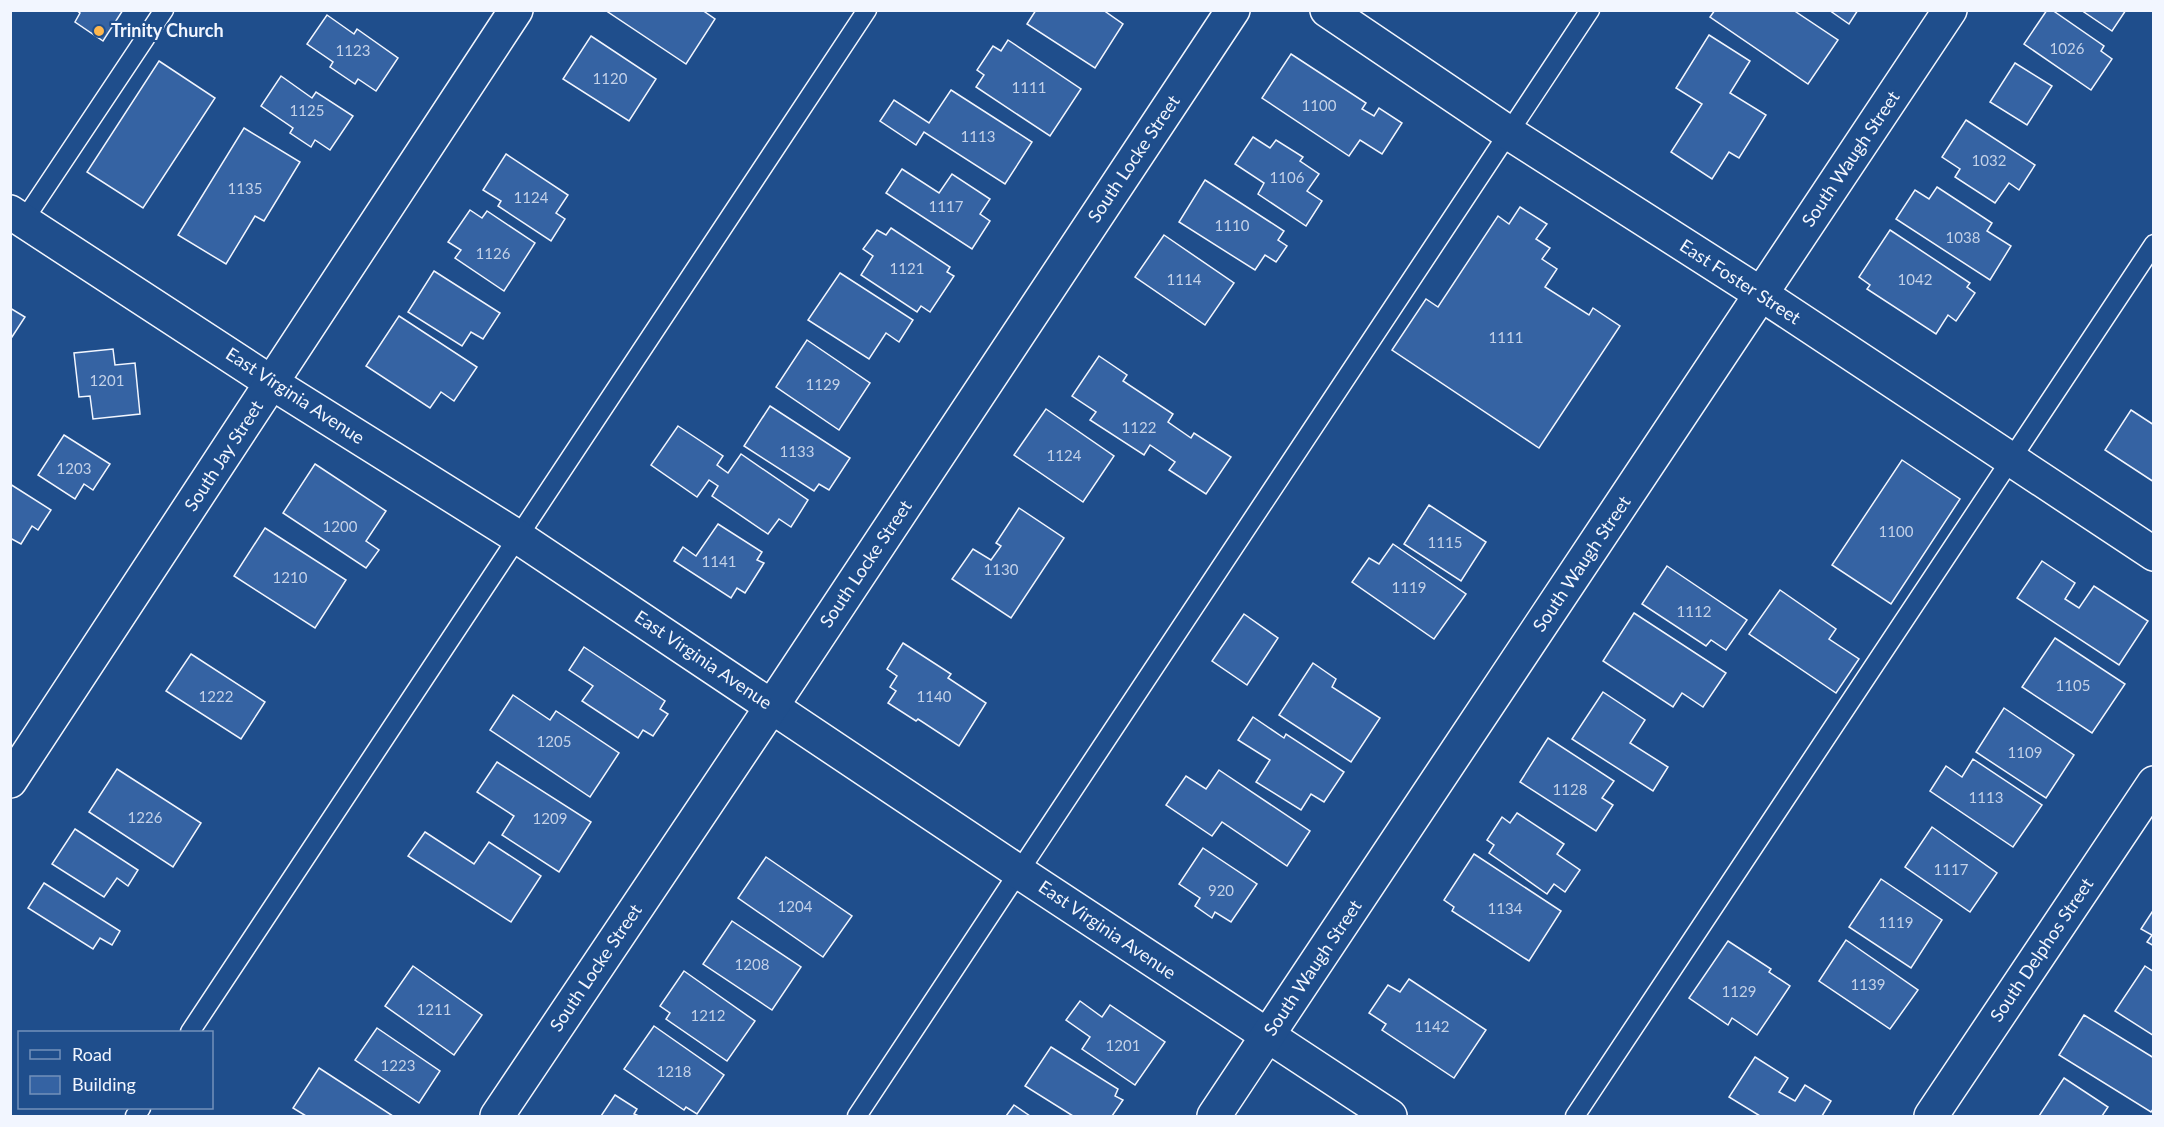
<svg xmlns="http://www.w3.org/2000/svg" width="2164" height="1127" font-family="Lato,sans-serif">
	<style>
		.building { fill: #3563a3; stroke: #f2f6ff; stroke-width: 1.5 }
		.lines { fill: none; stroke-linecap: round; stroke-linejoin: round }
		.lane-casing { stroke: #f2f6ff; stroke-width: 21 }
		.street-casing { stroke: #f2f6ff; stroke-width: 36 }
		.lane { stroke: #1f4e8c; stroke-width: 18 }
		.street { stroke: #1f4e8c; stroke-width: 33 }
		.poi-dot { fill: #ffb74d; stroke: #1f4e8c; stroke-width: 2 }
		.labels { text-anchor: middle; stroke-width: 4.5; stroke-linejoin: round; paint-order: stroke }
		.number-label { font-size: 15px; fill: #c3d1e8 }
		.poi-label { font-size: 18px; font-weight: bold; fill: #f2f6ff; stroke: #1f4e8c; text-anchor: start }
		.street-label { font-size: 18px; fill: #f2f6ff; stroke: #1f4e8c }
	</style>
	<rect width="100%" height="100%" fill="#1f4e8c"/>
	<g class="building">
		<path d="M 76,10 L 123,10 L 103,41 L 75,22 L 80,13 Z"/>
		<path d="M 605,10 L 702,10 L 715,19 L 686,64 Z"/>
		<path d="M 1036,10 L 1103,10 L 1123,24 L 1095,68 L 1027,24 Z"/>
		<path d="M 1715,10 L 1793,10 L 1838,40 L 1808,84 L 1710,17 Z"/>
		<path d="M 1829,10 L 1858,10 L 1849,24 Z"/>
		<path d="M 2047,10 L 2052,10 L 2104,46 L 2101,51 L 2112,59 L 2091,90 L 2024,44 Z"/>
		<path d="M 2081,10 L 2126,10 L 2112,31 Z"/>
		<path d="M 327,15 L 354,34 L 357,29 L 398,58 L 376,91 L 358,79 L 355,84 L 330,67 L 333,62 L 307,44 Z"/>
		<path d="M 1709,35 L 1750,61 L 1730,93 L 1766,115 L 1739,158 L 1729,152 L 1712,179 L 1671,152 L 1702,104 L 1676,88 Z"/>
		<path d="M 591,36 L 656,79 L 629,121 L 563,79 Z"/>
		<path d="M 1008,40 L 1081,89 L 1050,136 L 976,87 L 984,75 L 977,70 L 993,46 L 1001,51 Z"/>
		<path d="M 1291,54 L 1366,103 L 1362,109 L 1374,116 L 1379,108 L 1402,123 L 1382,154 L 1360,140 L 1349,156 L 1262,98 Z"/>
		<path d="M 159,61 L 215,98 L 143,208 L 87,172 Z"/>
		<path d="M 2015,63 L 2052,86 L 2027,125 L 1990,102 Z"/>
		<path d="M 281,76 L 312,98 L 316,92 L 353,116 L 330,150 L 315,140 L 311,147 L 290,133 L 293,128 L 261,106 Z"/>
		<path d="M 951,90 L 1032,142 L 1005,184 L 924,132 L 916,145 L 880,121 L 894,100 L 929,123 Z"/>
		<path d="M 1966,120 L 2035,165 L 2019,190 L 2009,183 L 1995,203 L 1955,177 L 1960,169 L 1942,157 Z"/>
		<path d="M 244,128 L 300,162 L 264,221 L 255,216 L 226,264 L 178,235 Z"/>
		<path d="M 1253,137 L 1270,148 L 1276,140 L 1303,157 L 1300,161 L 1319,174 L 1307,191 L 1322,201 L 1306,226 L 1258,194 L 1264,183 L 1235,164 Z"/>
		<path d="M 506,154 L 568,195 L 556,213 L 565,219 L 551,241 L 498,206 L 501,201 L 483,190 Z"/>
		<path d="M 902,169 L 939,193 L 952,174 L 990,199 L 980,214 L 990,221 L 972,249 L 886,193 Z"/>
		<path d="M 1205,180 L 1284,231 L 1278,240 L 1287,246 L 1276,262 L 1265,255 L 1255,270 L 1179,222 Z"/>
		<path d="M 1937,187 L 1992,223 L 1987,231 L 2011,246 L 1990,280 L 1896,219 L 1915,190 L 1929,199 Z"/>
		<path d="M 1520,207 L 1547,224 L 1536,239 L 1550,248 L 1542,259 L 1557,269 L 1545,287 L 1589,315 L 1593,308 L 1620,326 L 1539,448 L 1392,350 L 1426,299 L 1438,307 L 1498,216 L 1509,224 Z"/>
		<path d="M 470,210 L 482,218 L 487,211 L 535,243 L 504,291 L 455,258 L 461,250 L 448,242 Z"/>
		<path d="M 891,228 L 950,267 L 947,272 L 954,276 L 930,312 L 921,306 L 917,312 L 861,275 L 873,256 L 863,249 L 877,230 L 886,235 Z"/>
		<path d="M 1890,230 L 1970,283 L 1967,287 L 1975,293 L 1956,321 L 1948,315 L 1936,334 L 1867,289 L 1870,285 L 1859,277 Z"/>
		<path d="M 1164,235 L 1234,283 L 1205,325 L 1135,277 Z"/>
		<path d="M 434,271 L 500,313 L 483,339 L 471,332 L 462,346 L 408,312 Z"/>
		<path d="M 840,273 L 913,320 L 899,342 L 886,333 L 869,359 L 808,320 Z"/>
		<path d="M 10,308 L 25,317 L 10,340 Z"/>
		<path d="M 399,316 L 477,367 L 454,401 L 441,392 L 430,408 L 366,366 Z"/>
		<path d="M 807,340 L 870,383 L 839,430 L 776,387 Z"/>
		<path d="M 113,349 L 115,365 L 135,363 L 140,414 L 93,419 L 90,396 L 79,397 L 74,353 Z"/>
		<path d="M 1099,356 L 1127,375 L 1123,381 L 1173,414 L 1168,422 L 1191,438 L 1194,433 L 1231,457 L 1206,494 L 1169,470 L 1175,462 L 1150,445 L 1144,455 L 1090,420 L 1096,412 L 1072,396 Z"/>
		<path d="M 770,406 L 850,458 L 829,490 L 819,484 L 814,491 L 744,446 Z"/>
		<path d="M 1046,409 L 1114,456 L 1083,502 L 1014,455 Z"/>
		<path d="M 2131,410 L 2154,425 L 2154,482 L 2105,450 Z"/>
		<path d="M 678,426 L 723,456 L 717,465 L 728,473 L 741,454 L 808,500 L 791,527 L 779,519 L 768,534 L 712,496 L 718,486 L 709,480 L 697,497 L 651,465 Z"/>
		<path d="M 64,435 L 110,464 L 93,490 L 84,484 L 75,499 L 38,475 Z"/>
		<path d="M 1902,460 L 1960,499 L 1891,604 L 1832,565 Z"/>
		<path d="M 315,464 L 386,511 L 366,541 L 379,550 L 366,568 L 283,513 Z"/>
		<path d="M 10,484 L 51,510 L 38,530 L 32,526 L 21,544 L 10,538 Z"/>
		<path d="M 1429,505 L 1486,542 L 1461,581 L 1404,544 Z"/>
		<path d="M 1019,508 L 1064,538 L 1011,618 L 952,579 L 973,549 L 991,560 L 1001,546 L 996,543 Z"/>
		<path d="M 718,524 L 762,552 L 757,560 L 764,563 L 745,593 L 737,588 L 731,598 L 674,561 L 683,547 L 696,556 Z"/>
		<path d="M 265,528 L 346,580 L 315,628 L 234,576 Z"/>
		<path d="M 1393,544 L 1466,594 L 1434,639 L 1352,582 L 1369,558 L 1379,564 Z"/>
		<path d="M 2042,561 L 2075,583 L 2065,599 L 2079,608 L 2094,586 L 2148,621 L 2119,665 L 2017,598 Z"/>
		<path d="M 1667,566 L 1747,620 L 1726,650 L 1711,640 L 1706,646 L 1642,604 Z"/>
		<path d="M 1780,590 L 1836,629 L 1829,639 L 1859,659 L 1836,693 L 1749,634 Z"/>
		<path d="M 1634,613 L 1726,673 L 1703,707 L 1682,693 L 1673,707 L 1603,661 Z"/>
		<path d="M 1244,614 L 1278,638 L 1247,685 L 1212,661 Z"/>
		<path d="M 2055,638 L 2125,684 L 2092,733 L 2022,687 Z"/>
		<path d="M 903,643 L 951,674 L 948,678 L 986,703 L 959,746 L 918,719 L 916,721 L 888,703 L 896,691 L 890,687 L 897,676 L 887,669 Z"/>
		<path d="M 584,647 L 665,701 L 660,709 L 668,714 L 653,736 L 643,730 L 638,738 L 582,701 L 593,686 L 569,670 Z"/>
		<path d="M 191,654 L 265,702 L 241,739 L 166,691 Z"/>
		<path d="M 1313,663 L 1336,679 L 1332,687 L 1380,718 L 1351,762 L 1279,715 Z"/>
		<path d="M 1603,692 L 1645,720 L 1630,743 L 1668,767 L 1653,791 L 1572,739 Z"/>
		<path d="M 513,695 L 550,720 L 556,711 L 619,753 L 590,797 L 490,730 Z"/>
		<path d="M 2004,708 L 2074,755 L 2046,798 L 1976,752 Z"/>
		<path d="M 1253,717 L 1284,738 L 1286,734 L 1344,772 L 1324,802 L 1311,794 L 1301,810 L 1256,782 L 1270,760 L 1238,740 Z"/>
		<path d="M 1548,738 L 1614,781 L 1602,798 L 1613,805 L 1596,831 L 1520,782 Z"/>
		<path d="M 1973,759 L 2042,805 L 2013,847 L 1930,791 L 1946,766 L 1962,777 Z"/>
		<path d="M 497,762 L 591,822 L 559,872 L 502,835 L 514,816 L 477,792 Z"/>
		<path d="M 117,769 L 201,823 L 173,867 L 89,812 Z"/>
		<path d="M 1219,770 L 1310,831 L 1287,866 L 1222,822 L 1212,836 L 1166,805 L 1186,776 L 1206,789 Z"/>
		<path d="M 1517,813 L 1564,844 L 1557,854 L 1580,870 L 1565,892 L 1554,884 L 1547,894 L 1489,853 L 1494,845 L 1487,840 L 1502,817 L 1510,823 Z"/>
		<path d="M 1932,827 L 1997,873 L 1970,912 L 1905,867 Z"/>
		<path d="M 75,829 L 138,870 L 128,886 L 117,878 L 104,897 L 52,864 Z"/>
		<path d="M 425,832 L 474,864 L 489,842 L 541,876 L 511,922 L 408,856 Z"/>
		<path d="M 1203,848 L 1257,884 L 1231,922 L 1215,912 L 1212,918 L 1195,906 L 1200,898 L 1179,884 Z"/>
		<path d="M 1474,854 L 1561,911 L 1529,961 L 1452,911 L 1454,907 L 1444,900 Z"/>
		<path d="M 766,857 L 852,916 L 823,957 L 738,898 Z"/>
		<path d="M 1881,879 L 1942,920 L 1911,968 L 1849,927 Z"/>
		<path d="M 44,883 L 120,931 L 112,945 L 100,938 L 93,949 L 28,908 Z"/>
		<path d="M 2154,909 L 2154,946 L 2147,942 L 2152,935 L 2141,929 Z"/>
		<path d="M 732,921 L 801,967 L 772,1010 L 703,964 Z"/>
		<path d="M 1846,940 L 1918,990 L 1890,1029 L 1819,981 Z"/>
		<path d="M 1728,941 L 1771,969 L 1769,972 L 1790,986 L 1757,1035 L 1732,1018 L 1728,1025 L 1689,998 Z"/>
		<path d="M 413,966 L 482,1015 L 454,1055 L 385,1006 Z"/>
		<path d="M 2145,966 L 2154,972 L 2154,1036 L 2115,1011 Z"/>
		<path d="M 684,971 L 755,1021 L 727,1061 L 666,1019 L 670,1013 L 660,1006 Z"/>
		<path d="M 1409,979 L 1486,1030 L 1454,1078 L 1382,1030 L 1386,1024 L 1369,1013 L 1388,985 L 1400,992 Z"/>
		<path d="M 1080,1001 L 1102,1017 L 1110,1005 L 1165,1042 L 1135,1085 L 1082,1049 L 1090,1037 L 1066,1020 Z"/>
		<path d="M 2084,1015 L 2154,1058 L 2154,1108 L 2151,1112 L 2059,1055 Z"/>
		<path d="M 654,1026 L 724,1075 L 697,1114 L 686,1107 L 684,1110 L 624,1069 Z"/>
		<path d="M 377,1028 L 440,1071 L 419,1103 L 355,1060 Z"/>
		<path d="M 1051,1047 L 1118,1089 L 1115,1096 L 1123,1100 L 1112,1116 L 1073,1116 L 1025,1086 Z"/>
		<path d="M 1755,1057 L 1788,1078 L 1779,1092 L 1795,1101 L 1805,1085 L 1831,1101 L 1822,1116 L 1760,1116 L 1729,1097 Z"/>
		<path d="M 319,1068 L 393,1116 L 306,1116 L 293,1108 Z"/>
		<path d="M 2064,1078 L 2108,1107 L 2102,1116 L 2039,1116 Z"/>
		<path d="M 615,1095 L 637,1109 L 634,1114 L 639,1116 L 601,1116 Z"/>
		<path d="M 1014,1105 L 1030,1116 L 1006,1116 Z"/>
	</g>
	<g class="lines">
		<defs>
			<g id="lane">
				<path d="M 24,220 L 164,10"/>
				<path d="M 190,1032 L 867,10"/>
				<path d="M 135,1116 L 141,1108"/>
				<path d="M 857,1116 L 1590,10"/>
				<path d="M 1575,1116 L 2154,244"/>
			</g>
			<g id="street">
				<path d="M 1327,10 L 1509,133 L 1761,294 L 2154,554"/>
				<path d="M 10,212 L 272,383 L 518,537 L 1019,872 L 1390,1116"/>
				<path d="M 10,781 L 516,10"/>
				<path d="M 497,1116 L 772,706 L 1233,10"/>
				<path d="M 1214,1116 L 1950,10"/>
				<path d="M 1931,1116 L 2154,783"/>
			</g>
		</defs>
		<use href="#lane" class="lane-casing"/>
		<use href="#street" class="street-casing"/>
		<use href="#lane" class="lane"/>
		<use href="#street" class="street"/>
	</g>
	<circle class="poi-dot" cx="99" cy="31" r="6"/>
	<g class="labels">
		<g class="number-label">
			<text x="2067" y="54">1026</text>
			<text x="353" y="56">1123</text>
			<text x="610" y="84">1120</text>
			<text x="1029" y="93">1111</text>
			<text x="1319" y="111">1100</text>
			<text x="307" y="116">1125</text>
			<text x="978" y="142">1113</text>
			<text x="1989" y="166">1032</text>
			<text x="1287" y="183">1106</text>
			<text x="245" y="194">1135</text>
			<text x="531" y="203">1124</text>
			<text x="946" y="212">1117</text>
			<text x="1232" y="231">1110</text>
			<text x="1963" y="243">1038</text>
			<text x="493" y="259">1126</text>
			<text x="907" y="274">1121</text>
			<text x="1184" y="285">1114</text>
			<text x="1915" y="285">1042</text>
			<text x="1506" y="343">1111</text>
			<text x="107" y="386">1201</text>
			<text x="823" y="390">1129</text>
			<text x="1139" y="433">1122</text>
			<text x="797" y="457">1133</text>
			<text x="1064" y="461">1124</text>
			<text x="74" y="474">1203</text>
			<text x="340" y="532">1200</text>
			<text x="1896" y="537">1100</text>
			<text x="1445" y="548">1115</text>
			<text x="719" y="567">1141</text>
			<text x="1001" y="575">1130</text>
			<text x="290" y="583">1210</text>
			<text x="1409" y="593">1119</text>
			<text x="1694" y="617">1112</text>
			<text x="2073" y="691">1105</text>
			<text x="216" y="702">1222</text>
			<text x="934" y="702">1140</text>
			<text x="554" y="747">1205</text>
			<text x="2025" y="758">1109</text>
			<text x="1570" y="795">1128</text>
			<text x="1986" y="803">1113</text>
			<text x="145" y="823">1226</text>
			<text x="550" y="824">1209</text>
			<text x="1951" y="875">1117</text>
			<text x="1221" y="896">920</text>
			<text x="795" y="912">1204</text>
			<text x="1505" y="914">1134</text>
			<text x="1896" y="928">1119</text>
			<text x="752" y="970">1208</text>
			<text x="1868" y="990">1139</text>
			<text x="1739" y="997">1129</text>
			<text x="434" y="1015">1211</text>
			<text x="708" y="1021">1212</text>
			<text x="1432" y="1032">1142</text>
			<text x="1123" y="1051">1201</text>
			<text x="398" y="1071">1223</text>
			<text x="674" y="1077">1218</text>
		</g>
		<g class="poi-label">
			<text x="111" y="37">Trinity Church</text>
		</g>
		<g class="street-label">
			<text transform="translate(1134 159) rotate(-56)" y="6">South Locke Street</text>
			<text transform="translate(1851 159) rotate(-56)" y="6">South Waugh Street</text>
			<text transform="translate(1740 282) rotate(33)" y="6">East Foster Street</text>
			<text transform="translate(295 396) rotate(33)" y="6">East Virginia Avenue</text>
			<text transform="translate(224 456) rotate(-57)" y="6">South Jay Street</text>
			<text transform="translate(866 564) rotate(-56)" y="6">South Locke Street</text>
			<text transform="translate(1582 564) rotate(-56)" y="6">South Waugh Street</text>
			<text transform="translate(703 660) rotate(34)" y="6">East Virginia Avenue</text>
			<text transform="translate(1107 930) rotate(34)" y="6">East Virginia Avenue</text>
			<text transform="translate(2042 950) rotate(-56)" y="6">South Delphos Street</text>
			<text transform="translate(596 968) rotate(-56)" y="6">South Locke Street</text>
			<text transform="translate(1313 968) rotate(-56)" y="6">South Waugh Street</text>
		</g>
	</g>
	<rect width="2164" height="1127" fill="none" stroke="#f2f6ff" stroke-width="24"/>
	<rect x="18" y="1031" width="195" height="78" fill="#1f4e8c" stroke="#7391ba" stroke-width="1.5"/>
	<rect x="30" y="1050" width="30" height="9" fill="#1f4e8c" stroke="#7391ba" stroke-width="1.5"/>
	<text x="72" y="1061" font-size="18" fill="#f2f6ff">Road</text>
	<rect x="30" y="1076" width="30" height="18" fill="#3563a3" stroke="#7391ba" stroke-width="1.5"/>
	<text x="72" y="1091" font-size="18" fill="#f2f6ff">Building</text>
</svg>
